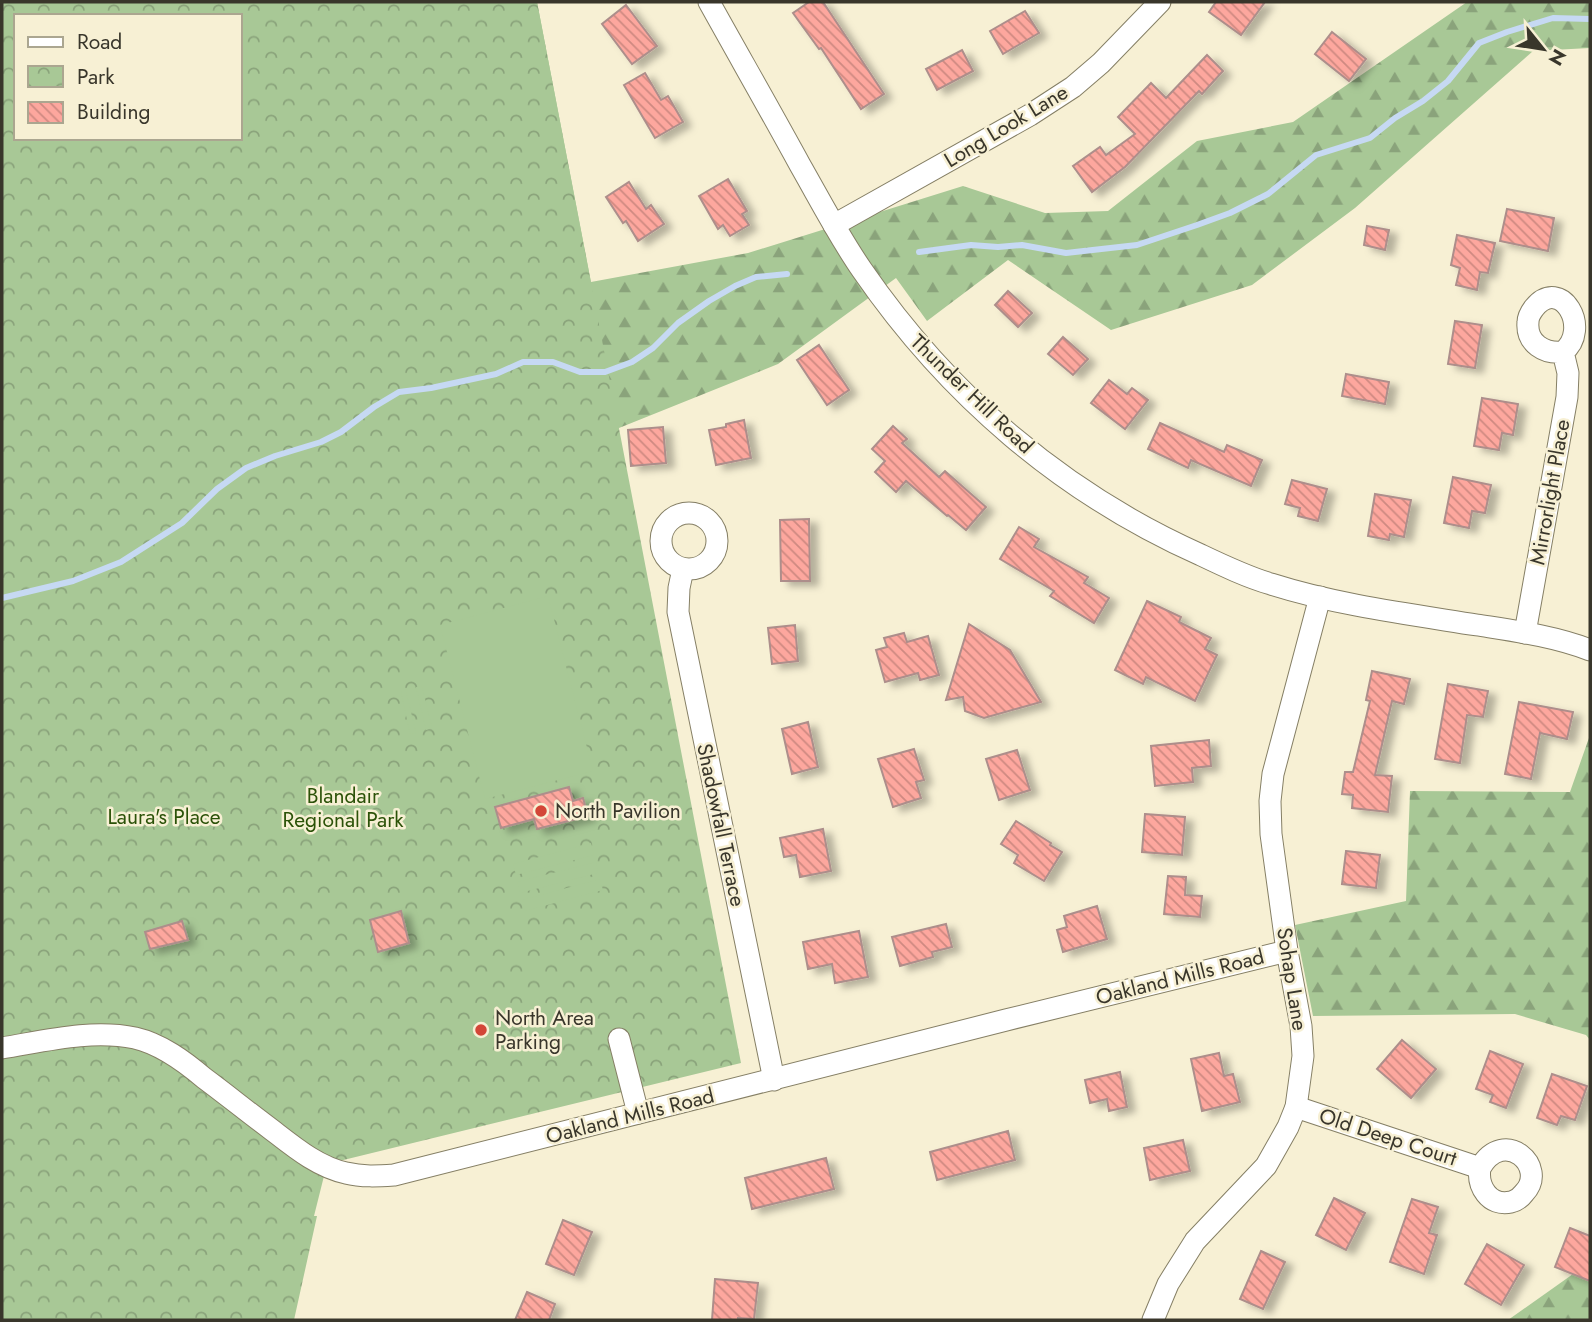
<svg xmlns="http://www.w3.org/2000/svg" width="1592" height="1322" font-family="Jost,sans-serif">
	<style>
		.forest { fill: url(#forest-firs); fill-rule: evenodd }
		.park { fill: url(#park-crowns); fill-rule: evenodd }
		.garden { fill: #a8c896 }
		.lines { fill: none; stroke-linecap: round; stroke-linejoin: round }
		.stream { stroke: #c6d9f3; stroke-width: 6 }
		.building { fill: url(#building-back-hatch); stroke: #ad8e8b; stroke-width: 2; filter: url(#shadow) }
		.minor-casing { stroke: #857f65; stroke-width: 23 }
		.minor { stroke: #fff; stroke-width: 21 }
		.poi-dot { fill: #d34637; stroke: #f7f0d4; stroke-width: 2.5 }
		.labels { text-anchor: middle; stroke-width: 5; stroke-linejoin: round; paint-order: stroke }
		.street-label { font-size: 21px; fill: #39362b; stroke: #f7f0d4 }
		.park-label { font-size: 21px; fill: #2b5208; stroke: #f7f0d4 }
		.poi-label { font-size: 21px; fill: #39362b; stroke: #f7f0d4; text-anchor: start }
	</style>
	<defs>
		<pattern id="forest-firs" width="22" height="20" patternUnits="userSpaceOnUse" patternTransform="scale(1.75)"><rect width="22" height="20" fill="#a8c896"/><path d="M5 1l3.5 6h-7zM16 11l3.5 6h-7z" fill="#8aa37b"/></pattern>
		<pattern id="park-crowns" width="20" height="18" patternUnits="userSpaceOnUse" patternTransform="scale(1.75)"><rect width="20" height="18" fill="#a8c896"/><path d="M2 6a3 3 0 1 1 6 0M12 15a3 3 0 1 1 6 0" fill="none" stroke="#8aa37b"/></pattern>
		<pattern id="building-back-hatch" width="6" height="6" patternUnits="userSpaceOnUse" patternTransform="scale(1.75)"><rect width="6" height="6" fill="#fda79e"/><path d="M-1 5l2 2M0 0l6 6M5-1l2 2" fill="none" stroke="#ce8981"/></pattern>
		<filter id="shadow"><feDropShadow dx="8" dy="4.5" stdDeviation="3.5" flood-color="#0004"/></filter>
	</defs>
	<rect width="100%" height="100%" fill="#f7f0d4"/>
	<g class="forest">
		<path d="M 2,2 L 537,2 L 591,282 L 748,253 L 963,186 L 1045,213 L 1108,211 L 1197,141 L 1293,122 L 1467,2 L 1590,2 L 1590,48 L 1533,51 L 1355,208 L 1252,285 L 1111,330 L 1008,260 L 927,321 L 896,278 L 778,364 L 619,428 L 524,409 L 20,654 ZM 16,16 L 240,16 L 240,138 L 16,138 Z"/>
		<path d="M 1590,735 L 1590,1040 L 1586,1035 L 1515,1014 L 1313,1016 L 1295,925 L 1406,901 L 1410,791 L 1570,792 Z"/>
		<path d="M 1590,1262 L 1590,1320 L 1508,1320 Z"/>
	</g>
	<path class="park" d="M 2,2 L 537,2 L 741,1063 L 327,1164 L 314,1216 L 317,1216 L 294,1320 L 2,1320 ZM 16,16 L 240,16 L 240,138 L 16,138 Z"/>
	<g class="garden">
		<path d="M 548,596 L 593,771 L 485,799 L 440,625 Z"/>
		<path d="M 422,686 L 432,728 L 426,730 L 416,687 Z"/>
		<path d="M 406,691 L 416,733 L 410,734 L 401,692 Z"/>
		<path d="M 591,843 L 594,855 L 516,875 L 513,864 Z"/>
		<path d="M 596,862 L 598,873 L 520,893 L 517,882 Z"/>
		<path d="M 600,879 L 603,890 L 525,911 L 522,900 Z"/>
	</g>
	<g class="lines">
		<g class="stream">
			<path d="M 919,252 L 971,245 L 998,247 L 1022,245 L 1066,253 L 1137,245 L 1197,225 L 1230,213 L 1268,194 L 1316,155 L 1370,138 L 1395,118 L 1423,101 L 1448,81 L 1479,43 L 1507,32 L 1553,18 L 1590,19"/>
			<path d="M 2,598 L 73,581 L 121,562 L 182,523 L 217,489 L 246,468 L 275,456 L 321,442 L 341,432 L 374,407 L 399,392 L 431,388 L 496,374 L 523,362 L 553,362 L 580,372 L 605,372 L 632,362 L 653,348 L 678,323 L 709,301 L 735,286 L 756,277 L 787,274"/>
		</g>
	</g>
	<g class="building">
		<path d="M 809,2 L 823,2 L 884,94 L 861,109 L 821,48 L 819,49 L 793,13 Z"/>
		<path d="M 1216,2 L 1265,2 L 1241,35 L 1209,12 Z"/>
		<path d="M 626,5 L 657,46 L 632,64 L 602,24 Z"/>
		<path d="M 1025,11 L 1039,33 L 1003,54 L 990,31 Z"/>
		<path d="M 1332,32 L 1366,59 L 1349,81 L 1315,54 Z"/>
		<path d="M 962,50 L 973,71 L 937,90 L 926,69 Z"/>
		<path d="M 1207,55 L 1223,71 L 1202,94 L 1199,91 L 1125,167 L 1092,192 L 1073,166 L 1100,147 L 1106,155 L 1135,134 L 1118,117 L 1151,83 L 1166,98 Z"/>
		<path d="M 645,73 L 661,100 L 668,96 L 683,122 L 655,138 L 624,85 Z"/>
		<path d="M 728,179 L 747,211 L 742,214 L 749,225 L 730,236 L 723,225 L 718,229 L 699,196 Z"/>
		<path d="M 629,182 L 646,209 L 651,205 L 664,224 L 638,241 L 626,221 L 623,223 L 606,197 Z"/>
		<path d="M 1507,209 L 1554,218 L 1548,251 L 1500,241 Z"/>
		<path d="M 1367,226 L 1389,230 L 1385,250 L 1364,245 Z"/>
		<path d="M 1457,235 L 1495,243 L 1488,273 L 1480,272 L 1477,290 L 1456,285 L 1460,268 L 1451,265 Z"/>
		<path d="M 1008,291 L 1032,313 L 1018,327 L 995,305 Z"/>
		<path d="M 1455,321 L 1482,325 L 1475,368 L 1448,364 Z"/>
		<path d="M 1063,337 L 1088,359 L 1073,375 L 1048,354 Z"/>
		<path d="M 819,345 L 849,390 L 827,405 L 797,360 Z"/>
		<path d="M 1346,374 L 1389,382 L 1385,404 L 1342,396 Z"/>
		<path d="M 1109,380 L 1127,394 L 1132,388 L 1148,400 L 1125,429 L 1091,403 Z"/>
		<path d="M 1482,398 L 1518,404 L 1513,435 L 1502,433 L 1499,450 L 1474,446 Z"/>
		<path d="M 744,420 L 751,458 L 716,465 L 709,430 L 726,427 L 726,424 Z"/>
		<path d="M 1160,423 L 1224,452 L 1227,445 L 1262,460 L 1251,486 L 1191,460 L 1188,468 L 1148,449 Z"/>
		<path d="M 893,426 L 907,439 L 902,443 L 939,477 L 945,471 L 986,507 L 966,530 L 948,515 L 947,516 L 906,481 L 896,492 L 875,472 L 885,461 L 872,449 Z"/>
		<path d="M 663,427 L 666,463 L 631,466 L 628,430 Z"/>
		<path d="M 1453,477 L 1491,485 L 1485,513 L 1472,511 L 1469,528 L 1444,523 Z"/>
		<path d="M 1292,480 L 1327,489 L 1318,521 L 1298,516 L 1300,508 L 1285,504 Z"/>
		<path d="M 1375,494 L 1411,500 L 1404,537 L 1390,534 L 1389,540 L 1368,536 Z"/>
		<path d="M 809,519 L 810,581 L 781,581 L 780,520 Z"/>
		<path d="M 1019,527 L 1039,539 L 1034,547 L 1088,577 L 1084,583 L 1109,598 L 1094,623 L 1050,596 L 1054,591 L 1000,559 Z"/>
		<path d="M 1147,601 L 1181,617 L 1179,622 L 1211,638 L 1205,649 L 1217,655 L 1195,701 L 1146,677 L 1143,684 L 1115,670 Z"/>
		<path d="M 969,624 L 1010,650 L 1041,702 L 984,718 L 965,711 L 963,697 L 946,700 Z"/>
		<path d="M 795,625 L 798,661 L 772,664 L 768,628 Z"/>
		<path d="M 904,633 L 907,642 L 928,636 L 939,675 L 920,680 L 918,673 L 885,682 L 876,650 L 887,647 L 884,638 Z"/>
		<path d="M 1372,671 L 1410,679 L 1404,704 L 1392,701 L 1375,775 L 1392,776 L 1388,812 L 1352,808 L 1353,795 L 1342,794 L 1345,772 L 1353,772 L 1370,701 L 1366,700 Z"/>
		<path d="M 1448,684 L 1488,691 L 1483,717 L 1467,715 L 1460,763 L 1435,759 Z"/>
		<path d="M 1519,702 L 1573,712 L 1567,739 L 1540,733 L 1531,779 L 1505,774 Z"/>
		<path d="M 808,722 L 818,767 L 792,774 L 782,729 Z"/>
		<path d="M 1209,740 L 1211,766 L 1192,768 L 1193,782 L 1155,786 L 1151,746 Z"/>
		<path d="M 914,749 L 924,780 L 916,782 L 921,798 L 893,807 L 878,759 Z"/>
		<path d="M 1017,750 L 1030,790 L 999,800 L 986,759 Z"/>
		<path d="M 569,787 L 573,801 L 583,798 L 588,816 L 537,829 L 534,819 L 501,828 L 495,807 Z"/>
		<path d="M 1145,814 L 1185,817 L 1182,855 L 1142,852 Z"/>
		<path d="M 1016,821 L 1051,843 L 1050,845 L 1062,852 L 1044,881 L 1014,863 L 1018,855 L 1001,844 Z"/>
		<path d="M 823,829 L 831,871 L 800,877 L 796,855 L 784,857 L 780,838 Z"/>
		<path d="M 1346,851 L 1380,855 L 1376,888 L 1342,884 Z"/>
		<path d="M 1168,876 L 1186,877 L 1185,895 L 1202,896 L 1200,917 L 1164,914 Z"/>
		<path d="M 1097,906 L 1107,939 L 1063,952 L 1057,930 L 1067,927 L 1064,916 Z"/>
		<path d="M 401,911 L 409,943 L 378,952 L 370,920 Z"/>
		<path d="M 182,921 L 188,940 L 150,949 L 145,932 Z"/>
		<path d="M 946,924 L 952,947 L 932,952 L 933,957 L 900,966 L 892,937 Z"/>
		<path d="M 859,931 L 868,977 L 835,983 L 832,964 L 808,969 L 803,942 Z"/>
		<path d="M 1402,1040 L 1436,1069 L 1411,1098 L 1377,1069 Z"/>
		<path d="M 1490,1051 L 1523,1064 L 1506,1108 L 1490,1102 L 1493,1095 L 1476,1089 Z"/>
		<path d="M 1219,1053 L 1224,1076 L 1233,1074 L 1240,1102 L 1202,1111 L 1191,1059 Z"/>
		<path d="M 1120,1072 L 1127,1107 L 1109,1111 L 1107,1099 L 1090,1103 L 1085,1080 Z"/>
		<path d="M 1552,1074 L 1587,1086 L 1575,1120 L 1561,1116 L 1557,1125 L 1537,1118 Z"/>
		<path d="M 1008,1131 L 1015,1160 L 937,1180 L 930,1152 Z"/>
		<path d="M 1183,1140 L 1190,1171 L 1150,1180 L 1144,1148 Z"/>
		<path d="M 826,1158 L 834,1189 L 752,1209 L 745,1178 Z"/>
		<path d="M 1334,1198 L 1365,1213 L 1346,1250 L 1316,1235 Z"/>
		<path d="M 1412,1199 L 1438,1207 L 1429,1233 L 1437,1235 L 1424,1274 L 1390,1262 Z"/>
		<path d="M 563,1220 L 592,1232 L 574,1275 L 546,1264 Z"/>
		<path d="M 1570,1228 L 1590,1236 L 1590,1281 L 1555,1267 Z"/>
		<path d="M 1487,1244 L 1524,1265 L 1501,1305 L 1465,1284 Z"/>
		<path d="M 1261,1251 L 1285,1262 L 1263,1309 L 1240,1299 Z"/>
		<path d="M 715,1279 L 758,1283 L 754,1319 L 738,1318 L 738,1320 L 712,1320 Z"/>
		<path d="M 527,1292 L 555,1304 L 549,1320 L 515,1320 Z"/>
	</g>
	<g class="lines">
		<defs>
			<g id="minor">
				<path d="M 709,2 C 739,56 770,110 800,165 C 820,200 839,237 862,270 C 948,395 1062,493 1201,555 C 1224,566 1247,577 1271,584 C 1337,605 1408,614 1477,625 C 1515,631 1554,636 1590,650"/>
				<path d="M 834,225 L 1030,115 L 1073,87 L 1101,63 L 1160,2"/>
				<circle cx="689" cy="541" r="28"/>
				<path d="M 683,569 L 679,588 L 678,612 L 774,1080"/>
				<path d="M 1525,633 L 1567,397 L 1568,373 L 1563,352 C 1592,329 1561,275 1534,308 C 1531,312 1528,317 1528,322 C 1526,344 1545,354 1563,352"/>
				<path d="M 619,1039 L 638,1113"/>
				<path d="M 2,1048 C 45,1041 91,1029 135,1038 C 161,1044 184,1061 204,1078 C 227,1095 249,1113 272,1130 C 294,1147 318,1167 346,1173 C 362,1177 378,1176 394,1175 L 1006,1020 L 1287,951"/>
				<path d="M 1296,1107 L 1480,1168 C 1477,1186 1489,1207 1511,1202 C 1516,1201 1521,1197 1524,1193 C 1549,1167 1504,1126 1480,1168"/>
				<path d="M 1153,1320 L 1168,1284 L 1195,1241 L 1266,1166 L 1288,1127 L 1296,1107 L 1303,1056 L 1301,1026 L 1287,951 L 1271,834 L 1270,801 L 1273,774 L 1320,597"/>
			</g>
		</defs>
		<use href="#minor" class="minor-casing"/>
		<use href="#minor" class="minor"/>
	</g>
	<g class="poi-dot">
		<circle cx="541" cy="811" r="7"/>
		<circle cx="481" cy="1030" r="7"/>
	</g>
	<g class="labels">
		<g class="street-label">
			<text transform="translate(1006 126) rotate(-31)" y="7">Long Look Lane</text>
			<text transform="translate(972 394) rotate(44)" y="7">Thunder Hill Road</text>
			<text transform="translate(1550 492) rotate(-80)" y="7">Mirrorlight Place</text>
			<text transform="translate(721 825) rotate(78)" y="7">Shadowfall Terrace</text>
			<text transform="translate(1180 977) rotate(-14)" y="7">Oakland Mills Road</text>
			<text transform="translate(1292 979) rotate(81)" y="7">Sohap Lane</text>
			<text transform="translate(630 1116) rotate(-14)" y="7">Oakland Mills Road</text>
			<text transform="translate(1388 1137) rotate(18)" y="7">Old Deep Court</text>
		</g>
		<g class="park-label">
			<text x="343" y="803">Blandair<tspan x="343" dy="24">Regional Park</tspan></text>
			<text x="164" y="824">Laura's Place</text>
		</g>
		<g class="poi-label">
			<text x="555" y="818">North Pavilion</text>
			<text x="495" y="1025">North Area<tspan x="495" dy="24">Parking</tspan></text>
		</g>
	</g>
	<rect width="1592" height="1322" fill="none" stroke="#39362b" stroke-width="7"/>
	<rect x="14" y="14" width="228" height="126" fill="#f7f0d4" stroke="#aba690" stroke-width="2"/>
	<rect x="28" y="37" width="35" height="10" fill="#ffffff" stroke="#aba690" stroke-width="2"/>
	<text x="77" y="49" font-size="21" fill="#39362b">Road</text>
	<rect x="28" y="66" width="35" height="21" fill="url(#park-crowns)" stroke="#aba690" stroke-width="2"/>
	<text x="77" y="84" font-size="21" fill="#39362b">Park</text>
	<rect x="28" y="102" width="35" height="21" fill="url(#building-back-hatch)" stroke="#aba690" stroke-width="2"/>
	<text x="77" y="119" font-size="21" fill="#39362b">Building</text>
	<g transform="translate(1543 49) rotate(120)" stroke="#f7f0d4" stroke-width="5" paint-order="stroke">
	<path d="M0-5L12 26L0 18L-12 26Z" fill="#39362b"/>
	<text y="-10" font-size="19" font-weight="bold" text-anchor="middle" fill="#39362b">N</text>
	</g>
</svg>
